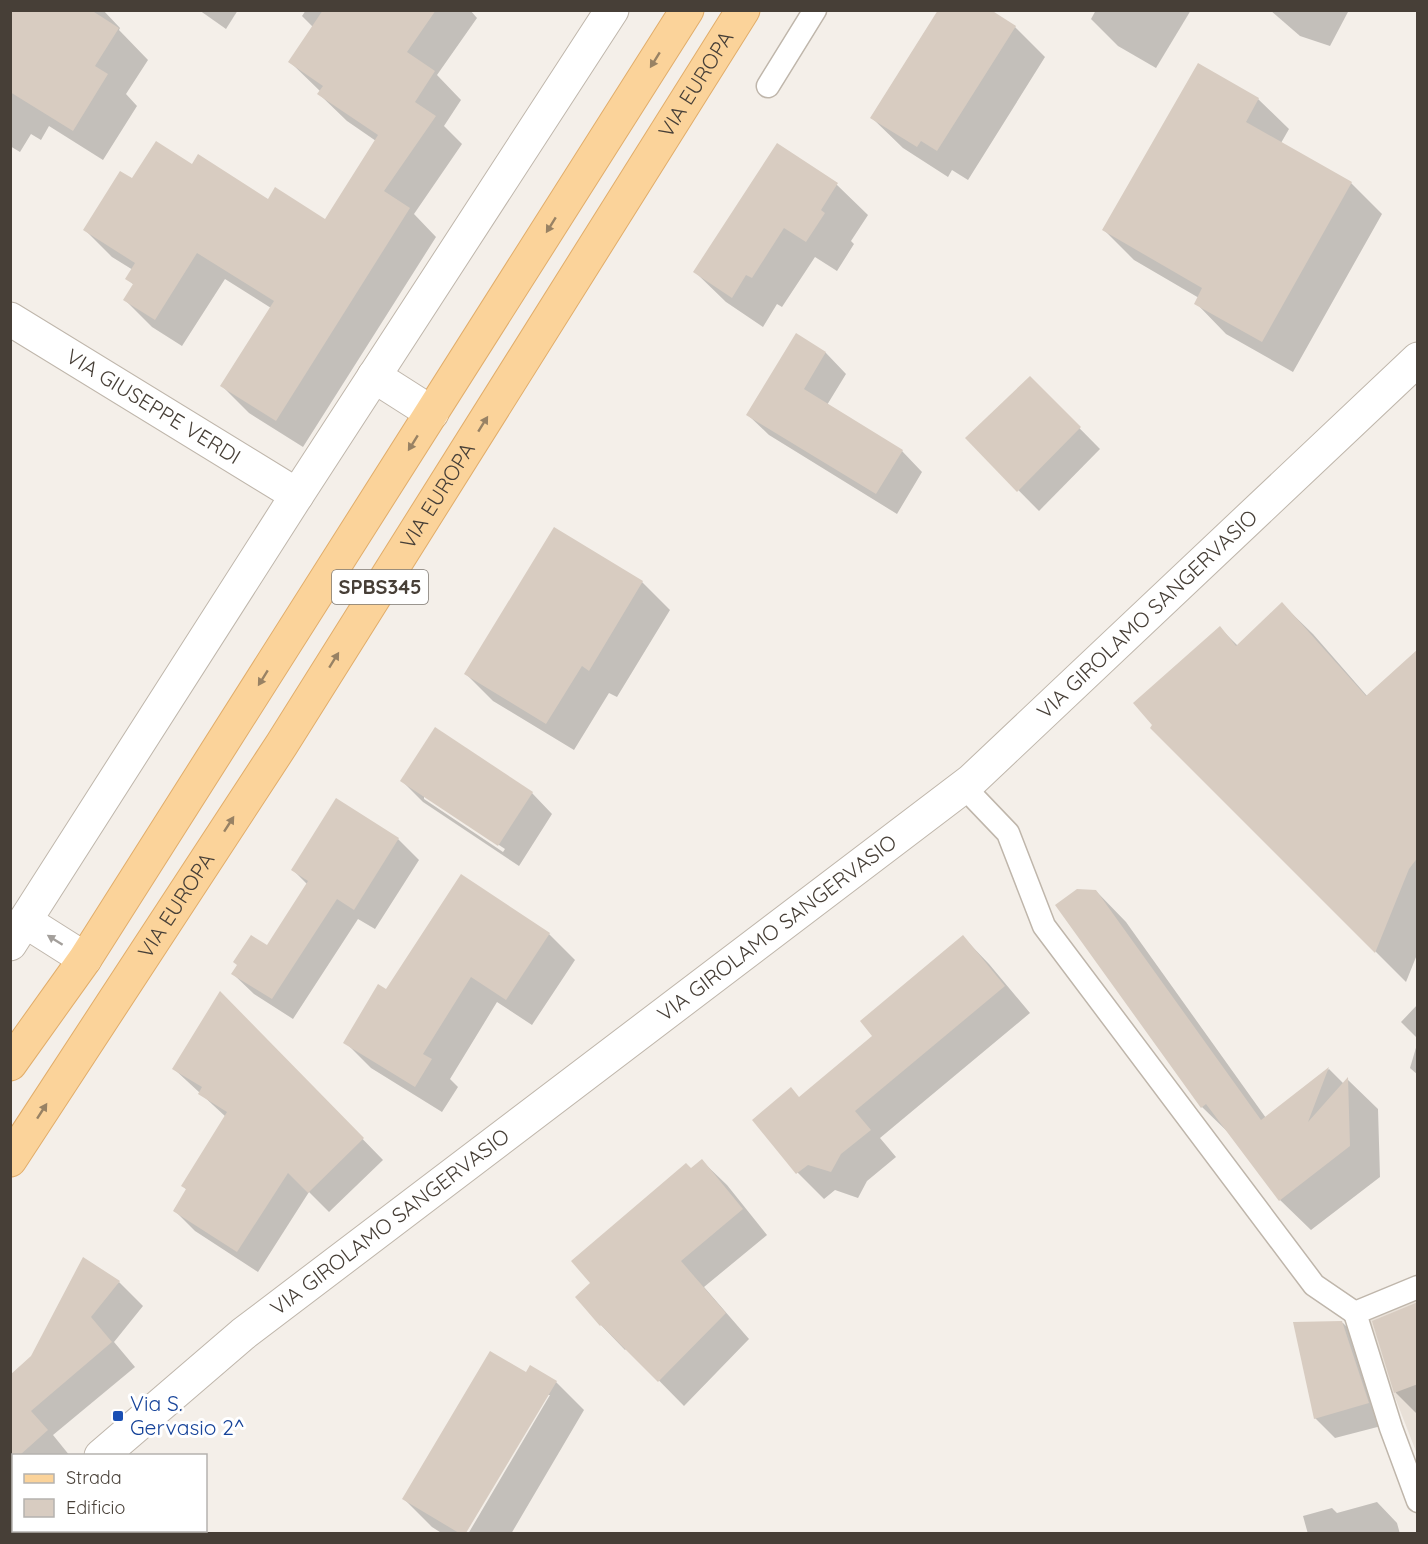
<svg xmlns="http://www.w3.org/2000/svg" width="1428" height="1544" font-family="Quicksand,sans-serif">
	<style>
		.residential { fill: #e8e0d7 }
		.shadow { fill: #0003; fill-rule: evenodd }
		.building { fill: #d8ccc1 }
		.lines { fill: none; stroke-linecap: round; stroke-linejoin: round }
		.lane-casing { stroke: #bfb6ab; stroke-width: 25 }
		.street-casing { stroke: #bfb6ab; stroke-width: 35 }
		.primary-casing { stroke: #e1ad6a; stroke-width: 35 }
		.lane { stroke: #fff; stroke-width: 22 }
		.street { stroke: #fff; stroke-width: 33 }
		.primary { stroke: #fbd39a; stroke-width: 33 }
		.oneway { fill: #988264 }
		.oneway2 { fill: #a39f9b }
		.transit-dot { fill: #1a4fb4; stroke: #fff; stroke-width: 2 }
		.labels { text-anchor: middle; stroke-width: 6; stroke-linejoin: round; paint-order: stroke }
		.shield { fill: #fff; stroke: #7e7973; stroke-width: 1.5 }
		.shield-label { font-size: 20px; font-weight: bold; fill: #473f37 }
		.street-label { font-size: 21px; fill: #473f37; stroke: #fff }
		.transit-label { font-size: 21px; fill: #164399; stroke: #fff; text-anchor: start }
	</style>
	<rect width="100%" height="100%" fill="#f4efe9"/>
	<path class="residential" d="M 1417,1290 L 1417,1454 L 1363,1315 Z"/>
	<g class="shadow">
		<path d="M 10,10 L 103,10 L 120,28 L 119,30 L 148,60 L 126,94 L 137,106 L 103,160 L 49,126 L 41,140 L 31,134 L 20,152 L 10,146 Z"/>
		<path d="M 199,10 L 238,10 L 226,29 Z"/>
		<path d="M 306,10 L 470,10 L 477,18 L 437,75 L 461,100 L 444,126 L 462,144 L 414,214 L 436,237 L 303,447 L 249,413 L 222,386 L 271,308 L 225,279 L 182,346 L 152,327 L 125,300 L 134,285 L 127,278 L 133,270 L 112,257 L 85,230 L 133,180 L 192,166 L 268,201 L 326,221 L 376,141 L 347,121 L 319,94 L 321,92 L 290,62 L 313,27 L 302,16 Z"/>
		<path d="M 1096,10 L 1191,10 L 1156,68 L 1118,46 L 1091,19 Z"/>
		<path d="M 1270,10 L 1349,10 L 1330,46 L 1300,36 Z"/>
		<path d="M 1015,27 L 1045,57 L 968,180 L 952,170 L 948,177 L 903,148 L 872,118 Z"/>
		<path d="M 1258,99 L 1289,129 L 1281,143 L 1351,183 L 1382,214 L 1293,372 L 1226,334 L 1196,303 L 1199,298 L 1134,260 L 1104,230 Z"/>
		<path d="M 778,145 L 837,185 L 868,215 L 851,241 L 854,244 L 837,271 L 815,257 L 782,307 L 777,304 L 763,327 L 726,302 L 695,272 Z"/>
		<path d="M 796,335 L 826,353 L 846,374 L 827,405 L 902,451 L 922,472 L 897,514 L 769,435 L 748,415 Z"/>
		<path d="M 1030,378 L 1100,449 L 1039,511 L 967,438 Z"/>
		<path d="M 555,529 L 642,582 L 670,610 L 617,697 L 609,693 L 574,750 L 493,701 L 466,674 Z"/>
		<path d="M 1282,604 L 1313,634 L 1368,697 L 1418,651 L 1418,952 L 1406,982 L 1152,728 L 1220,628 L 1238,646 Z"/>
		<path d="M 402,781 L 532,793 L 552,814 L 519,866 L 423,802 ZM 424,795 L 505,849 L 503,852 L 424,799 Z"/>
		<path d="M 398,839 L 419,860 L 375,929 L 358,919 L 293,1019 L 254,994 L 233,974 L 238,965 L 267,947 L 308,885 L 293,870 Z"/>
		<path d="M 1096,891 L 1126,922 L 1266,1118 L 1329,1069 L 1344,1084 L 1348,1080 L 1378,1109 L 1380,1177 L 1311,1230 L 1280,1200 L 1233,1137 L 1202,1107 Z"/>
		<path d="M 549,934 L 575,960 L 532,1025 L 497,1002 L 450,1079 L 458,1087 L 442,1112 L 371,1068 L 345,1042 L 386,991 Z"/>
		<path d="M 963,937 L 989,964 L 1030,1013 L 880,1138 L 896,1157 L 867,1181 L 858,1198 L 835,1190 L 824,1199 L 798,1173 L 754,1120 L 800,1098 L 874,1036 Z"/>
		<path d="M 1418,1004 L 1418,1039 L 1401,1022 Z"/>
		<path d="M 241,1014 L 383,1160 L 329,1212 L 309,1192 L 258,1272 L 195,1231 L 174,1210 L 187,1190 L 183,1186 L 226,1117 L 174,1069 Z"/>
		<path d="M 1418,1041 L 1418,1075 L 1410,1068 Z"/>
		<path d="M 702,1161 L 727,1185 L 767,1235 L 704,1287 L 749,1339 L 684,1406 L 627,1348 L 625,1350 L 601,1325 L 577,1297 L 592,1283 Z"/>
		<path d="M 119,1282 L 143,1306 L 114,1342 L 135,1367 L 53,1435 L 70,1456 L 14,1456 L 14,1507 L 10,1510 L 10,1377 Z"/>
		<path d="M 1418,1303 L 1418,1412 L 1416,1413 L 1396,1393 L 1373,1322 Z"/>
		<path d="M 1295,1323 L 1343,1323 L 1364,1344 L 1389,1424 L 1335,1438 L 1315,1418 Z"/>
		<path d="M 526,1374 L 556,1382 L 584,1410 L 511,1534 L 468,1534 L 550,1395 L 547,1395 L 464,1534 L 443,1534 L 432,1527 L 404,1499 Z"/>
		<path d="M 1377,1502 L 1397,1523 L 1400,1534 L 1308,1534 L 1303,1516 L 1332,1508 L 1337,1513 Z"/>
	</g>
	<g class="building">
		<path d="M 10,10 L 91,10 L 119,28 L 95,66 L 108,74 L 73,131 L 10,92 Z"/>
		<path d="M 323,10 L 436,10 L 407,52 L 435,71 L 415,102 L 436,116 L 384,191 L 410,208 L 276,421 L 220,386 L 274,301 L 197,253 L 155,320 L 123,300 L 133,284 L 125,279 L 135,263 L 83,230 L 120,171 L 132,178 L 156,141 L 192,164 L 198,154 L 268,199 L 275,187 L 325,219 L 378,135 L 317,94 L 323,86 L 288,62 Z"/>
		<path d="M 938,10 L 991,10 L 1016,26 L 937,151 L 921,141 L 917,147 L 870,118 Z"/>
		<path d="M 1198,63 L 1259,98 L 1246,122 L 1352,182 L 1262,342 L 1194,304 L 1202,288 L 1102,230 Z"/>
		<path d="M 777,143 L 838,183 L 821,210 L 825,213 L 806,242 L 784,228 L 752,278 L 746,275 L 732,298 L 693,272 Z"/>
		<path d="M 796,333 L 826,352 L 804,389 L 903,450 L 876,494 L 746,415 Z"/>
		<path d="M 1030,376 L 1081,427 L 1017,492 L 965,438 Z"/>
		<path d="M 554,527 L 643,581 L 589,671 L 582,666 L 546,724 L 464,674 Z"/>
		<path d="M 1282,602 L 1366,696 L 1418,649 L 1418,857 L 1409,869 L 1375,953 L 1150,728 L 1152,725 L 1133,703 L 1220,626 L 1236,646 Z"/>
		<path d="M 435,727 L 533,792 L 498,846 L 400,781 Z"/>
		<path d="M 336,798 L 399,838 L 354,910 L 337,899 L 272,999 L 231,974 L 237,965 L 233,962 L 251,935 L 267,945 L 308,881 L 291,870 Z"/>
		<path d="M 461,874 L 550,933 L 506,1000 L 471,977 L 423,1054 L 432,1059 L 415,1087 L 343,1043 L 378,984 L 386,989 Z"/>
		<path d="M 1077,889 L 1096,890 L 1261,1120 L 1329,1067 L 1308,1122 L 1348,1077 L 1350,1146 L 1279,1201 L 1206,1104 L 1201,1108 L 1055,905 Z"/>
		<path d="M 963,935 L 1005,986 L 855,1111 L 871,1130 L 841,1154 L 831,1172 L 808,1165 L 796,1174 L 752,1120 L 791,1087 L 799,1097 L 872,1036 L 860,1021 Z"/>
		<path d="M 220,991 L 364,1138 L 308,1193 L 288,1173 L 237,1252 L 173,1211 L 186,1189 L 181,1186 L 227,1112 L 198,1094 L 202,1087 L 172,1069 Z"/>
		<path d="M 702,1159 L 743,1209 L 681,1261 L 726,1313 L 658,1382 L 601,1325 L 600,1326 L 575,1297 L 590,1283 L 571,1261 L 686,1163 L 691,1168 Z"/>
		<path d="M 83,1257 L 120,1281 L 91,1317 L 112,1342 L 31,1411 L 48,1430 L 20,1455 L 14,1455 L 14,1462 L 10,1464 L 10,1375 L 31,1356 Z"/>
		<path d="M 1418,1302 L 1418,1384 L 1394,1393 L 1372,1321 Z"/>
		<path d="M 1342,1321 L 1369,1403 L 1314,1419 L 1293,1322 Z"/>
		<path d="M 490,1351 L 526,1372 L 530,1365 L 557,1381 L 466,1533 L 459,1533 L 402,1499 Z"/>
	</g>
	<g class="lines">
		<defs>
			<g id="lane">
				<path d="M 768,86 L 815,10"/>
				<path d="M 964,787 L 1008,833 L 1044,926 L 1314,1285 L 1355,1313"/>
				<path d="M 1418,1287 L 1355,1313 L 1391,1428 L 1418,1501"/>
			</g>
			<g id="street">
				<path id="s1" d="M 10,319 L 297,495"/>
				<path d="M 374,376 L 432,413"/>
				<path d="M 25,921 L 85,959"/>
				<path d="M 10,944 L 297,495 L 612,10"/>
				<path id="s2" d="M 101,1456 L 243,1334 L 971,781 L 1418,359"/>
				<path d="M 10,1533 L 14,1530"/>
			</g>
			<g id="primary">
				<path d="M 10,1064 L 85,959 L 687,10"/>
				<path id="s3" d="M 10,1160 L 282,744 L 743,10"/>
			</g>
		</defs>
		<use href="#lane" class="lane-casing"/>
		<use href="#street" class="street-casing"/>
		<use href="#primary" class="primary-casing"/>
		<use href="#lane" class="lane"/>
		<use href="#street" class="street"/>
		<use href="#primary" class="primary"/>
	</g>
	<defs><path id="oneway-solid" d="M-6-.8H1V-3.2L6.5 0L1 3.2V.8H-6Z" transform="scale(1.5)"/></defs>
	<g class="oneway">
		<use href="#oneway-solid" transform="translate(655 60) rotate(122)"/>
		<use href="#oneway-solid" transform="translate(551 225) rotate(122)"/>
		<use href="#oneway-solid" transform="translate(483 424) rotate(-58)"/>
		<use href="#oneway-solid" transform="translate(413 443) rotate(122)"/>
		<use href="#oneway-solid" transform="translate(334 660) rotate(-58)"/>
		<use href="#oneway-solid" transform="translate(263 678) rotate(122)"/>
		<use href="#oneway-solid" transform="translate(229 824) rotate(-57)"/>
		<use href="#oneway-solid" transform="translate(42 1111) rotate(-57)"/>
	</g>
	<use class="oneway2" href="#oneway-solid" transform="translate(55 940) rotate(-148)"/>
	<rect class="transit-dot" x="112" y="1410" width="12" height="12" rx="3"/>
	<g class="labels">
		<rect class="shield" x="332" y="570" width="96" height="34" rx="4.5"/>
		<g class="shield-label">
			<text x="380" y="594">SPBS345</text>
		</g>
		<g class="street-label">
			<text dy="7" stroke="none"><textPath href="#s3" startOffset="1276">VIA EUROPA</textPath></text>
			<text dy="7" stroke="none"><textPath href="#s1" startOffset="168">VIA GIUSEPPE VERDI</textPath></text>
			<text dy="7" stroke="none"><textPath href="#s3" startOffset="790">VIA EUROPA</textPath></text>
			<text dy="7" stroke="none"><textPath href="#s2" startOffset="1344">VIA GIROLAMO SANGERVASIO</textPath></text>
			<text dy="7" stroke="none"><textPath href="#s3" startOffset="304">VIA EUROPA</textPath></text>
			<text dy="7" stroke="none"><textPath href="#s2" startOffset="858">VIA GIROLAMO SANGERVASIO</textPath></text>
			<text dy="7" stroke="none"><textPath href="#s2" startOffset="372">VIA GIROLAMO SANGERVASIO</textPath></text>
		</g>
		<g class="transit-label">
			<text x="130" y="1411">Via S.<tspan x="130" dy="24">Gervasio 2^</tspan></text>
		</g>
	</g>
	<rect width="1428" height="1544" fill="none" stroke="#473f37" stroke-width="24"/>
	<rect x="12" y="1454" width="195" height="78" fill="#ffffff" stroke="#b5b2af" stroke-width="1.5"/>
	<rect x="24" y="1474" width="30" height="9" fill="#fbd39a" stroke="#b5b2af" stroke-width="1.5"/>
	<text x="66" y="1484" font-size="18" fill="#473f37">Strada</text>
	<rect x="24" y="1499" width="30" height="18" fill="#d8ccc1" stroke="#b5b2af" stroke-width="1.5"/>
	<text x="66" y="1514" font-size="18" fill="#473f37">Edificio</text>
</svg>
